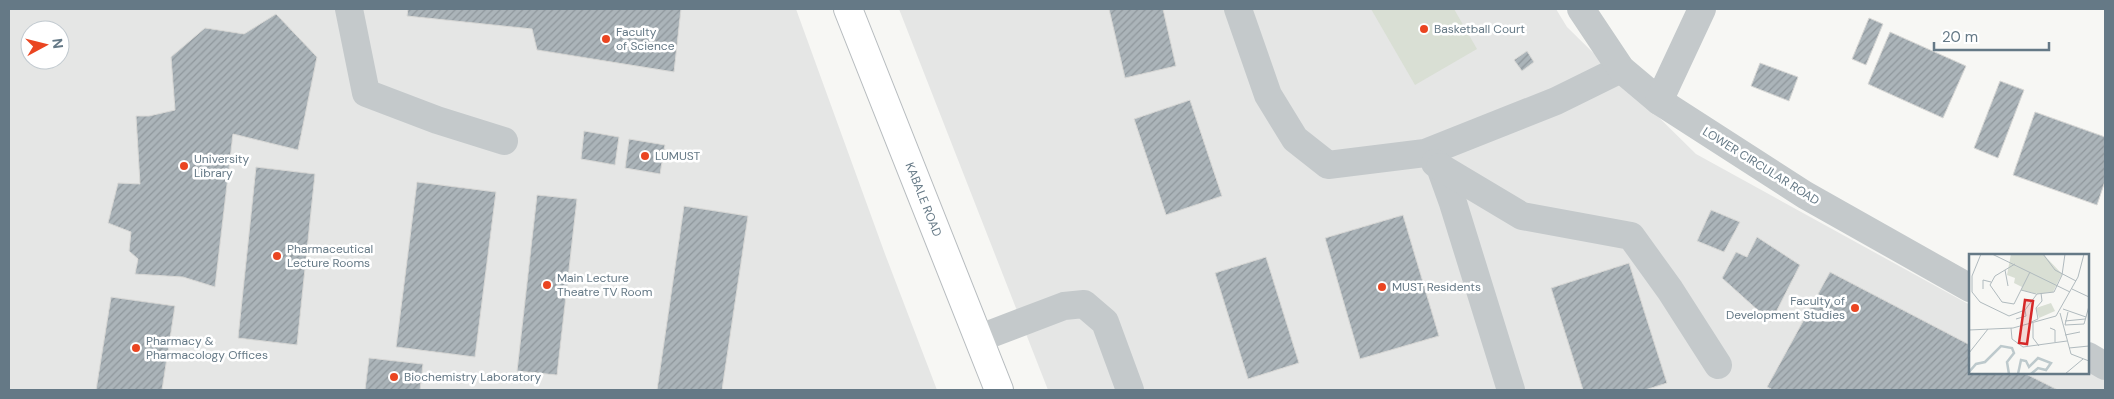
<svg xmlns="http://www.w3.org/2000/svg" width="2114" height="399" font-family="'DM Sans',sans-serif">
	<style>
		.built { fill: #e5e6e5; fill-rule: evenodd }
		.park { fill: #d9dfd4 }
		.building { fill: url(#building-hatch); stroke: #d8d8d6 }
		.lines { fill: none; stroke-linecap: round; stroke-linejoin: round }
		.major-casing { stroke: #b7bcbf; stroke-width: 30 }
		.minor { stroke: #c4c9cb; stroke-width: 28 }
		.major { stroke: #fff; stroke-width: 28 }
		.poi-dot { fill: #ea4521; stroke: #fff; stroke-width: 2 }
		.labels { text-anchor: middle; stroke-width: 5; stroke-linejoin: round; paint-order: stroke }
		.poi-label { font-size: 12px; fill: #657986; stroke: #fff; text-anchor: start }
		.street-label { font-size: 12px; fill: #657986; stroke: #fff }
		.inset-river { fill: none; stroke: #bdc9cc; stroke-width: 2.5 }
		.inset-road { fill: none; stroke: #b0babe; stroke-width: 1 }
		.view { fill: #d62828; fill-opacity: 0.15; stroke: #d62828; stroke-width: 2.5 }
		.inset-edge { fill: none; stroke: #657986; stroke-width: 2.5 }
	</style>
	<defs>
		<pattern id="building-hatch" width="6" height="6" patternUnits="userSpaceOnUse" patternTransform="scale(1.25)"><rect width="6" height="6" fill="#abb4b9"/><path d="M-1 1l2-2M0 6l6-6M5 7l2-2" fill="none" stroke="#8f979c"/></pattern>
	</defs>
	<rect width="100%" height="100%" fill="#f7f7f4"/>
	<g class="built">
		<path d="M 9,9 L 796,9 L 885,254 L 937,390 L 9,390 ZM 30,30 L 60,30 L 60,60 L 30,60 Z"/>
		<path d="M 899,9 L 1556,9 L 1567,27 L 1696,154 L 1970,305 L 1970,373 L 2088,373 L 2088,369 L 2105,379 L 2105,390 L 1048,390 Z"/>
	</g>
	<path class="park" d="M 1371,9 L 1454,9 L 1477,49 L 1415,85 Z"/>
	<g class="building">
		<path d="M 408,9 L 681,9 L 674,72 L 537,50 L 532,29 L 407,16 Z"/>
		<path d="M 1109,9 L 1163,9 L 1176,66 L 1125,78 Z"/>
		<path d="M 276,14 L 317,57 L 298,150 L 233,134 L 215,287 L 183,277 L 135,274 L 138,259 L 129,251 L 131,232 L 108,223 L 118,183 L 140,184 L 136,116 L 149,116 L 175,110 L 171,57 L 205,28 L 244,34 Z"/>
		<path d="M 1869,18 L 1883,24 L 1866,65 L 1852,59 Z"/>
		<path d="M 1890,32 L 1966,66 L 1943,118 L 1868,84 Z"/>
		<path d="M 1527,51 L 1534,62 L 1522,71 L 1514,60 Z"/>
		<path d="M 1760,63 L 1798,77 L 1789,101 L 1751,86 Z"/>
		<path d="M 2000,81 L 2024,90 L 1998,158 L 1974,148 Z"/>
		<path d="M 1190,100 L 1222,196 L 1166,215 L 1134,119 Z"/>
		<path d="M 2035,112 L 2105,137 L 2105,181 L 2097,205 L 2013,175 Z"/>
		<path d="M 584,131 L 619,137 L 615,165 L 581,159 Z"/>
		<path d="M 629,139 L 665,145 L 660,174 L 625,168 Z"/>
		<path d="M 256,167 L 315,174 L 297,345 L 238,338 Z"/>
		<path d="M 417,182 L 496,192 L 475,357 L 396,347 Z"/>
		<path d="M 537,195 L 577,199 L 557,375 L 517,371 Z"/>
		<path d="M 684,206 L 748,216 L 722,390 L 657,390 Z"/>
		<path d="M 1711,210 L 1740,222 L 1724,252 L 1697,241 Z"/>
		<path d="M 1403,215 L 1439,336 L 1360,359 L 1325,238 Z"/>
		<path d="M 1757,237 L 1800,265 L 1771,322 L 1722,278 L 1736,252 L 1747,257 Z"/>
		<path d="M 1266,257 L 1299,363 L 1248,379 L 1215,273 Z"/>
		<path d="M 1629,263 L 1667,383 L 1645,390 L 1583,390 L 1551,288 Z"/>
		<path d="M 1830,272 L 1970,345 L 1970,373 L 2024,373 L 2058,390 L 1773,390 L 1767,387 Z"/>
		<path d="M 111,297 L 175,306 L 162,390 L 96,390 Z"/>
		<path d="M 369,358 L 423,364 L 420,390 L 365,390 Z"/>
	</g>
	<g class="lines">
		<defs>
			<g id="major">
				<path id="s1" d="M 848,9 L 999,390"/>
			</g>
		</defs>
		<use href="#major" class="major-casing"/>
		<g class="minor">
			<path d="M 349,9 L 366,93 L 437,120 L 504,141"/>
			<path d="M 1238,9 L 1268,95 L 1295,139 L 1328,165 L 1425,153 L 1556,101 L 1621,69"/>
			<path d="M 1581,9 L 1621,69 L 1659,101 L 1805,195 L 1970,288"/>
			<path d="M 1659,101 L 1702,9"/>
			<path d="M 1435,163 L 1440,167 L 1453,203 L 1511,390"/>
			<path d="M 1440,167 L 1522,216 L 1631,236 L 1670,290 L 1718,365"/>
			<path d="M 980,338 L 1064,306 L 1084,304 L 1105,322 L 1130,390"/>
			<path d="M 2088,356 L 2105,366"/>
		</g>
		<use href="#major" class="major"/>
	</g>
	<g class="poi-dot">
		<circle cx="1424" cy="29" r="5"/>
		<circle cx="606" cy="39" r="5"/>
		<circle cx="645" cy="156" r="5"/>
		<circle cx="184" cy="166" r="5"/>
		<circle cx="277" cy="256" r="5"/>
		<circle cx="547" cy="285" r="5"/>
		<circle cx="1382" cy="287" r="5"/>
		<circle cx="1855" cy="308" r="5"/>
		<circle cx="136" cy="348" r="5"/>
		<circle cx="394" cy="377" r="5"/>
	</g>
	<g class="labels">
		<g class="poi-label">
			<text x="1434" y="33">Basketball Court</text>
			<text x="616" y="36">Faculty<tspan x="616" dy="14">of Science</tspan></text>
			<text x="655" y="160">LUMUST</text>
			<text x="194" y="163">University<tspan x="194" dy="14">Library</tspan></text>
			<text x="287" y="253">Pharmaceutical<tspan x="287" dy="14">Lecture Rooms</tspan></text>
			<text x="557" y="282">Main Lecture<tspan x="557" dy="14">Theatre TV Room</tspan></text>
			<text x="1392" y="291">MUST Residents</text>
			<text x="1845" y="305" text-anchor="end">Faculty of<tspan x="1845" dy="14">Development Studies</tspan></text>
			<text x="146" y="345">Pharmacy &amp;<tspan x="146" dy="14">Pharmacology Offices</tspan></text>
			<text x="404" y="381">Biochemistry Laboratory</text>
		</g>
		<g class="street-label">
			<text transform="translate(1761 166) rotate(32)" y="4">LOWER CIRCULAR ROAD</text>
			<text dy="4" stroke="none"><textPath href="#s1" startOffset="205">KABALE ROAD</textPath></text>
		</g>
	</g>
	<g transform="translate(1969 254)">
		<rect width="120" height="120" fill="#f7f7f4"/>
		<path d="M 42,0 L 74,0 L 93,20 L 84,38 L 68,40 L 52,36 L 53,33 L 45,29 L 46,24 L 38,21 ZM 82,49 L 86,57 L 70,64 L 67,54 Z" fill="#d9dfd4"/>
		<path class="inset-river" d="M 0,118 L 7,110 L 16,108 L 32,92 L 43,94 L 45,99 L 38,108 L 40,120M 49,120 L 52,106 L 57,107 L 60,113 L 69,104 L 82,109 L 77,116 L 69,114 L 62,120"/>
		<path class="inset-road" d="M 12,0 L 3,22 L 3,38 L 11,48 L 40,62 L 56,56 L 68,40 L 85,38 L 93,21 L 96,0M 23,0 L 101,38M 74,0 L 86,16 L 107,27M 46,10 L 26,22 L 21,31 L 33,48 L 45,50 L 61,18M 36,16 L 39,32M 14,35 L 14,26 L 22,28M 103,35 L 120,43M 52,36 L 67,40M 94,55 L 117,63 L 120,52M 99,58 L 96,71 L 115,70 L 117,63M 91,59 L 102,100 L 120,107M 47,65 L 57,62 L 56,56M 96,67 L 116,65M 60,69 L 69,65 L 67,54 L 73,47 L 72,39M 64,69 L 64,84 L 70,92M 42,74 L 43,85 L 54,93 L 98,87M 81,74 L 86,76 L 86,88M 0,76 L 44,74 L 87,62 L 109,23 L 115,0M 96,81 L 111,78M 100,94 L 120,92M 0,99 L 19,75M 96,120 L 114,105"/>
		<path class="view" d="M 56,46 L 64,47 L 58,90 L 50,89 Z"/>
		<rect width="120" height="120" class="inset-edge"/>
	</g>
	<rect width="2114" height="399" fill="none" stroke="#657986" stroke-width="20"/>
	<g transform="translate(45 45) rotate(83)"><circle r="24" fill="#ffffff" stroke="#c1c9cf"/>
	<path d="M0-4L9 19L0 12L-9 19Z" fill="#ea4521"/>
	<text y="-8" font-size="14" font-weight="bold" text-anchor="middle" fill="#657986">N</text>
	</g>
	<path d="M1934 42v8h115v-8" fill="none" stroke="#657986" stroke-width="2.5"/>
	<text x="1942" y="42" font-size="15" fill="#657986" stroke="#ffffff" stroke-width="4" paint-order="stroke">20 m</text>
</svg>
